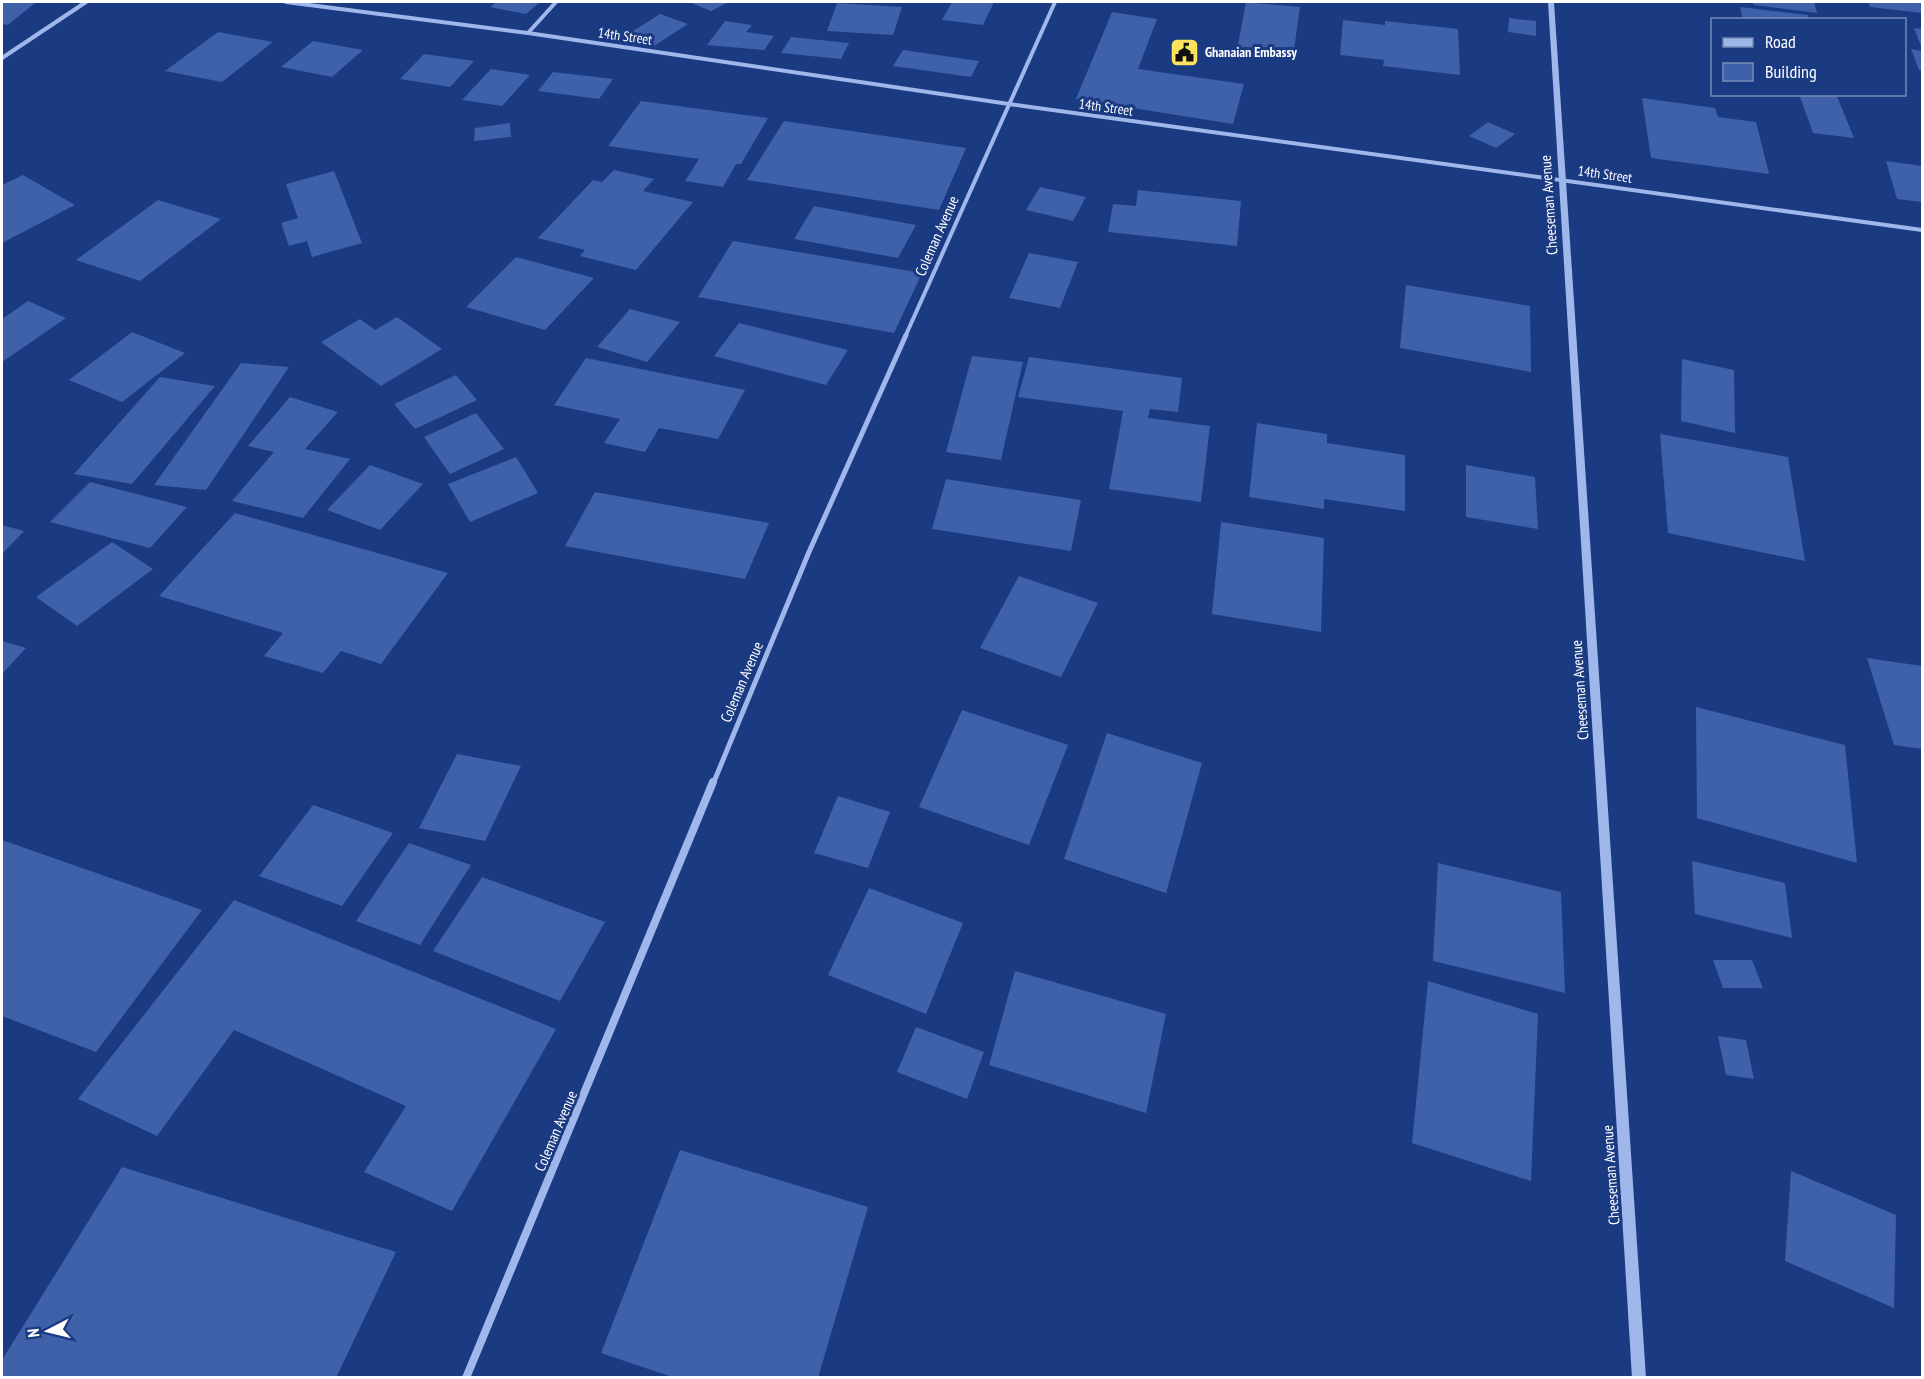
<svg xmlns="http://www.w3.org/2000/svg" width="1924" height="1379" font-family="'PT Sans Narrow',sans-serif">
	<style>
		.building { fill: #3e61aa }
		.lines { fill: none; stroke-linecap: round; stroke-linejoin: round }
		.minor-far2 { stroke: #9fb7ea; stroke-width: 4 }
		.minor-far1 { stroke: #9fb7ea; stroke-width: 5 }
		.minor { stroke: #9fb7ea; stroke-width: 8 }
		.tertiary { fill: #9fb7ea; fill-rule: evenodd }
		.labels { text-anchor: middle; stroke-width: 6; stroke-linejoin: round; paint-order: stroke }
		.far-street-label { font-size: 14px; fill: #fff; stroke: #1a3a82 }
		.far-poi-label { font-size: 14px; font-weight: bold; fill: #fff; stroke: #1a3a82; text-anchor: start }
		.street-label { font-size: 15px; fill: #fff; stroke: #1a3a82 }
	</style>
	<rect width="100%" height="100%" fill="#1a3a82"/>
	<g class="building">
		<path d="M 2,2 L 36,2 L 8,25 L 2,24 Z"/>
		<path d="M 496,2 L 540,2 L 526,14 L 490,7 Z"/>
		<path d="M 689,2 L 729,2 L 711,11 Z"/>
		<path d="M 952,2 L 994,2 L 983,25 L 942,20 Z"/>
		<path d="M 1246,2 L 1300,7 L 1293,57 L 1237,50 Z"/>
		<path d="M 1753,2 L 1814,2 L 1817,13 L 1754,5 Z"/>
		<path d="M 1868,2 L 1922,2 L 1922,13 L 1870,7 Z"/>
		<path d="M 837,3 L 902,7 L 893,35 L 827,31 Z"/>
		<path d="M 1740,7 L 1808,15 L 1809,20 L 1743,20 Z"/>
		<path d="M 1112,12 L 1157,19 L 1138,69 L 1244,84 L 1233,124 L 1076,99 Z"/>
		<path d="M 660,14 L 688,24 L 654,46 L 625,36 Z"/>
		<path d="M 1509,18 L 1536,21 L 1536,36 L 1508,32 Z"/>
		<path d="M 1343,20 L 1385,25 L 1385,21 L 1458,29 L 1460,75 L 1383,66 L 1384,60 L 1340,55 Z"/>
		<path d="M 725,21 L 752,25 L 746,32 L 774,36 L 764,50 L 707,45 Z"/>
		<path d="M 1914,28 L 1922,29 L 1922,49 Z"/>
		<path d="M 218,32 L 273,42 L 222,82 L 165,71 Z"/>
		<path d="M 791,37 L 849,43 L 841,59 L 781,53 Z"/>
		<path d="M 313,41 L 363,50 L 332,77 L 281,67 Z"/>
		<path d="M 1911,49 L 1922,51 L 1922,71 L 1919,70 Z"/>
		<path d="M 903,50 L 979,61 L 971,77 L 893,66 Z"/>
		<path d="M 424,54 L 474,61 L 450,87 L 400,79 Z"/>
		<path d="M 491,69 L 530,75 L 502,106 L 462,100 Z"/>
		<path d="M 553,72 L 613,79 L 599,99 L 538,91 Z"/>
		<path d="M 1799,94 L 1836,94 L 1854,138 L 1813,133 Z"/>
		<path d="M 1642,98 L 1715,108 L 1718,117 L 1756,122 L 1769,174 L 1651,158 Z"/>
		<path d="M 641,101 L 768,118 L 741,164 L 736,164 L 723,187 L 685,181 L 699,159 L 608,146 Z"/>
		<path d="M 784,121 L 966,148 L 939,210 L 747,180 Z"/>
		<path d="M 1488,122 L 1515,134 L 1496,148 L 1469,136 Z"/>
		<path d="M 510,123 L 511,137 L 474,141 L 475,128 Z"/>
		<path d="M 1886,161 L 1922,166 L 1922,202 L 1897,199 Z"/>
		<path d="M 614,170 L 654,179 L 643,191 L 693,202 L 636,270 L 580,256 L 585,250 L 538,238 L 593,180 L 602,182 Z"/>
		<path d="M 334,171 L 362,243 L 312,257 L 307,241 L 289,246 L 281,223 L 298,218 L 286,184 Z"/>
		<path d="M 23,175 L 75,205 L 2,243 L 2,185 Z"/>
		<path d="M 1040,187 L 1086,197 L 1073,221 L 1026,210 Z"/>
		<path d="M 1138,190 L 1241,201 L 1237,246 L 1108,232 L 1113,204 L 1136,206 Z"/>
		<path d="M 158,200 L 221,219 L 140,281 L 76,260 Z"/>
		<path d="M 814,206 L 916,225 L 898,258 L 794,239 Z"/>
		<path d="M 733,241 L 922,273 L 894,333 L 698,297 Z"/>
		<path d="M 1029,253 L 1078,262 L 1060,308 L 1009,298 Z"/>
		<path d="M 516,257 L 594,278 L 545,330 L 466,307 Z"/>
		<path d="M 1406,285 L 1530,306 L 1531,372 L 1400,348 Z"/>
		<path d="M 28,301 L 66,318 L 2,362 L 2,319 Z"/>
		<path d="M 630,309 L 680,322 L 647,362 L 597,347 Z"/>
		<path d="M 397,317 L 442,349 L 381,386 L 321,342 L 360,319 L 375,330 Z"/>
		<path d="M 739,323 L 848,350 L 826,385 L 714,356 Z"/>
		<path d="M 132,332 L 185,353 L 122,402 L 69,380 Z"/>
		<path d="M 972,356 L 1023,362 L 1001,460 L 946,452 Z"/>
		<path d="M 1029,357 L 1182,378 L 1178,412 L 1150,409 L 1148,418 L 1210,426 L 1201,502 L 1109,489 L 1123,411 L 1018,397 Z"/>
		<path d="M 586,358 L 745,390 L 718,439 L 659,428 L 645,452 L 604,443 L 620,419 L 554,405 Z"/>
		<path d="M 1682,359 L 1734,370 L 1735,433 L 1681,421 Z"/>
		<path d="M 241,363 L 289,367 L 206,490 L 154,485 Z"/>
		<path d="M 456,375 L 477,400 L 415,429 L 394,404 Z"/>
		<path d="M 160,377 L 215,386 L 132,484 L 74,474 Z"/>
		<path d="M 290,397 L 338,412 L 305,449 L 350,459 L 303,518 L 232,501 L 274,452 L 248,446 Z"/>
		<path d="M 476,413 L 504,449 L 450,474 L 424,437 Z"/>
		<path d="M 1257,423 L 1327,434 L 1327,443 L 1405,455 L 1405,511 L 1324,499 L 1324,509 L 1249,497 Z"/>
		<path d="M 1660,434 L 1788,457 L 1805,561 L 1668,533 Z"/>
		<path d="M 516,457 L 538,493 L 470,522 L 448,484 Z"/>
		<path d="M 370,465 L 423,484 L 380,530 L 327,510 Z"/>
		<path d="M 1466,465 L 1535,477 L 1538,529 L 1466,517 Z"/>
		<path d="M 946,479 L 1081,500 L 1071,551 L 932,529 Z"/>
		<path d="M 90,482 L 187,507 L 150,548 L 50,522 Z"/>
		<path d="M 595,492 L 769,523 L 745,579 L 565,546 Z"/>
		<path d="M 235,513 L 448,573 L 381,664 L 341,651 L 323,673 L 264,656 L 283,633 L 159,596 Z"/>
		<path d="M 1221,522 L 1324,538 L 1321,632 L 1212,614 Z"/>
		<path d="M 2,525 L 24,531 L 2,554 Z"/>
		<path d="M 112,542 L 153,569 L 77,626 L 36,597 Z"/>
		<path d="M 1019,576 L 1098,603 L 1061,677 L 980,648 Z"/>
		<path d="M 2,641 L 26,648 L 2,674 Z"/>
		<path d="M 1867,658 L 1922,666 L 1922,749 L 1894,745 Z"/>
		<path d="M 1696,707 L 1845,745 L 1857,863 L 1697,818 Z"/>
		<path d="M 962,710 L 1068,745 L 1029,845 L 919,807 Z"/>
		<path d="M 1107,733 L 1202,763 L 1166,893 L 1064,859 Z"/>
		<path d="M 457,754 L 521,766 L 485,841 L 419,828 Z"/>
		<path d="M 838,796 L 890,812 L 868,868 L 814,853 Z"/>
		<path d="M 313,805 L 393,833 L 342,906 L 259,876 Z"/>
		<path d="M 2,840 L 202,910 L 96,1052 L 2,1016 Z"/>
		<path d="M 409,843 L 471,865 L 420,945 L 356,921 Z"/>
		<path d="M 1692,861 L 1785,883 L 1792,938 L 1695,914 Z"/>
		<path d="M 1438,863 L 1561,892 L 1565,993 L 1433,961 Z"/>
		<path d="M 482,877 L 605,922 L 560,1001 L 433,951 Z"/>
		<path d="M 869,888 L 963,923 L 926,1014 L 828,975 Z"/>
		<path d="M 234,900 L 556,1029 L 452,1211 L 364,1172 L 406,1106 L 234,1030 L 157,1136 L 78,1099 Z"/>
		<path d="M 1713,960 L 1752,960 L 1763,988 L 1723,988 Z"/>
		<path d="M 1015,971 L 1166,1014 L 1146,1113 L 989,1065 Z"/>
		<path d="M 1428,981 L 1538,1014 L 1531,1181 L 1412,1143 Z"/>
		<path d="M 916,1027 L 984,1052 L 967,1099 L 897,1072 Z"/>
		<path d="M 1718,1036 L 1746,1040 L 1754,1079 L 1726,1075 Z"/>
		<path d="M 680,1150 L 868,1207 L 818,1378 L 675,1378 L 601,1353 Z"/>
		<path d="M 122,1167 L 396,1252 L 336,1378 L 2,1378 L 2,1360 Z"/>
		<path d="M 1791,1171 L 1896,1215 L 1894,1308 L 1785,1261 Z"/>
	</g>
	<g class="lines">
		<g class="minor-far2">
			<path d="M 286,2 L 528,33 L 1009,104 L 1922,230"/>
			<path d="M 528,33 L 556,2"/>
			<path d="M 2,58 L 86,2"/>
			<path d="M 905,337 L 1055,2"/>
		</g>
		<path class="minor-far1" d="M 713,784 L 809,552 L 906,335"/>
		<path class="minor" d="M 466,1378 L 713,782"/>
		<path class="tertiary" d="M 1548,2 L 1554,2 L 1646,1378 L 1632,1378 Z"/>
	</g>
	<defs>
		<symbol id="civic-square" viewBox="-11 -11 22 22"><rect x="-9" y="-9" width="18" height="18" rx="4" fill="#fce35b" stroke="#1a3a82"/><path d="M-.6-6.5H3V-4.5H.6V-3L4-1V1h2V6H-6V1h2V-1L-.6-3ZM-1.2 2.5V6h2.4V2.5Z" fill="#111"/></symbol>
	</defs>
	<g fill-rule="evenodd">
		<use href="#civic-square" x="1168" y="36" width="33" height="33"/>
	</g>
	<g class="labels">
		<g class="far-street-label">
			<text transform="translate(625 36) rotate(8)" y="5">14th Street</text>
			<text transform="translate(1106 107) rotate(8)" y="5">14th Street</text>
			<text transform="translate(1605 174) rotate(8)" y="5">14th Street</text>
		</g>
		<g class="far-poi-label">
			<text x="1205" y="57">Ghanaian Embassy</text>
		</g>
		<g class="street-label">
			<text transform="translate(1549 205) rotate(-94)" y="5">Cheeseman Avenue</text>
			<text transform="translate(937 236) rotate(-66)" y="5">Coleman Avenue</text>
			<text transform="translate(742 682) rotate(-67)" y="5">Coleman Avenue</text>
			<text transform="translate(1580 690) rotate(-94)" y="5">Cheeseman Avenue</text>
			<text transform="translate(556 1131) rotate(-67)" y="5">Coleman Avenue</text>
			<text transform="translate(1611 1175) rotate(-94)" y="5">Cheeseman Avenue</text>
		</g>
	</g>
	<rect width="1924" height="1379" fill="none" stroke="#ffffff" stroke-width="6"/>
	<rect x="1711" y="18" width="195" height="78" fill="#1a3a82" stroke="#7689b4" stroke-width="1.5"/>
	<rect x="1723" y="38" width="30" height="9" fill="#9fb7ea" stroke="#7689b4" stroke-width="1.5"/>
	<text x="1765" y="48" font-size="18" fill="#ffffff">Road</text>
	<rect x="1723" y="63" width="30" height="18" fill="#3e61aa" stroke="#7689b4" stroke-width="1.5"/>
	<text x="1765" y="78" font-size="18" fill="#ffffff">Building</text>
	<g transform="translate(48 1331) rotate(263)" stroke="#1a3a82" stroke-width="4.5" paint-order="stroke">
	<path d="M0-4.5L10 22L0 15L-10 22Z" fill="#ffffff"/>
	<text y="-9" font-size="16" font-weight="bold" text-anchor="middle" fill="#ffffff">N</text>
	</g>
</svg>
